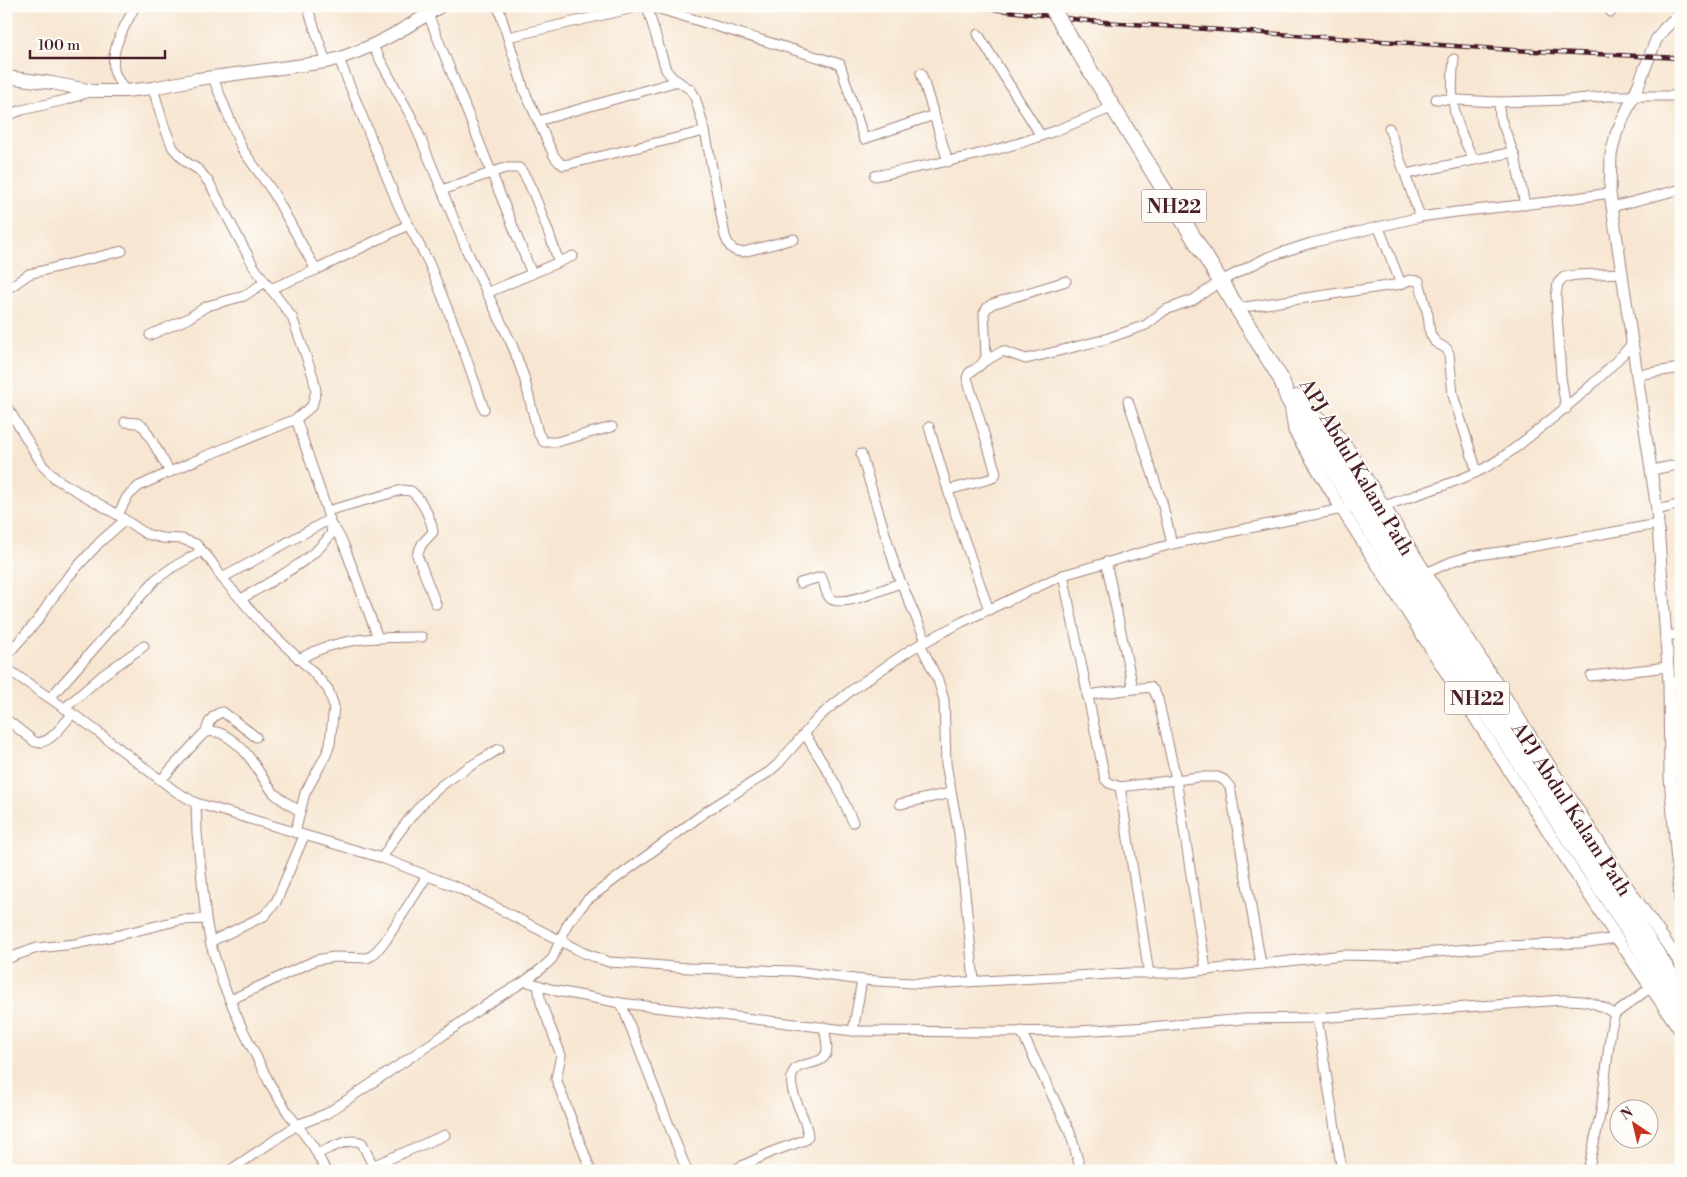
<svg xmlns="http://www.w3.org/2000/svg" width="1687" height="1177" font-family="'Libre Bodoni',serif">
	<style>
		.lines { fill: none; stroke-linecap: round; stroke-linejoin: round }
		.minor-casing { stroke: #a0827e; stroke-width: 11 }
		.tertiary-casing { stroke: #a0827e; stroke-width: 13 }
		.secondary-casing { stroke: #a0827e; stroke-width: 14 }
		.trunk-casing { stroke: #a0827e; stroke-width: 17 }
		.minor { stroke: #fff; stroke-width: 9 }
		.tertiary { stroke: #fff; stroke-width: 11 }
		.secondary { stroke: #fff; stroke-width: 12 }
		.trunk { stroke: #fff; stroke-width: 15 }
		.rail-casing { stroke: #4a1f2b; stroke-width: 4.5 }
		.rail { stroke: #fdfcf7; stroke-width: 2.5; stroke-dasharray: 8; stroke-linecap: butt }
		.trunk-bridge-casing { stroke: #a0827e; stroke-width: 17; stroke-linecap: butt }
		.trunk-bridge { stroke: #fff; stroke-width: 15 }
		.labels { text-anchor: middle; stroke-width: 4; stroke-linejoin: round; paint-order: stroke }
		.shield { fill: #fdfcf7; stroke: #806168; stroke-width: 1 }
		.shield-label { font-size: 19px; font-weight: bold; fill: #4a1f2b }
		.street-label { font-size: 20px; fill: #4a1f2b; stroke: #fdfcf7 }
	</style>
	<rect width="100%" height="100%" fill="#fdfcf7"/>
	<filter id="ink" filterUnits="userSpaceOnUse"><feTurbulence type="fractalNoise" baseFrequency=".02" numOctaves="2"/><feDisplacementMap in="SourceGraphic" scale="10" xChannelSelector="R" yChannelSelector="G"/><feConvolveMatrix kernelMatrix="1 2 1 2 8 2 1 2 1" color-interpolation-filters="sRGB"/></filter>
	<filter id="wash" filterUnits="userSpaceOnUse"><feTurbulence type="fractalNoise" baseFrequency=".0096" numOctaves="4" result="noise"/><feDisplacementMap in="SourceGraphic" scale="20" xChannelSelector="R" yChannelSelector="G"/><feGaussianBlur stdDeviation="1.12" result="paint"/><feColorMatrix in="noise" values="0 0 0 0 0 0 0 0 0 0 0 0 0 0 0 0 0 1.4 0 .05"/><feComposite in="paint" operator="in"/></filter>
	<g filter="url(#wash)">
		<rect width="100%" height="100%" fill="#f7e6d1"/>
	</g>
	<g filter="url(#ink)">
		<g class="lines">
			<defs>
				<g id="minor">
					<path d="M 307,6 L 326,62"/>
					<path d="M 498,6 L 524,90 L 554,156 L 559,162 L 563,165 L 569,164 L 705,131"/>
					<path d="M 647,6 L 666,70 L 673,78 L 691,90 L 695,97 L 705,131 L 725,236 C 729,246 731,252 743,252 L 794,239"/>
					<path d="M 650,6 L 840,64 L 864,139 L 934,115 L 921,73"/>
					<path d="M 1609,6 L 1611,12"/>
					<path d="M 428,14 L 532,274"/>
					<path d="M 978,34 L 1041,136"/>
					<path d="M 508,37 L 642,6"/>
					<path d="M 372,45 L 413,120 L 467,251 L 513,347 L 524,377 L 538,433 L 544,442 L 556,442 L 612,427"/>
					<path d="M 339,59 L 399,207 L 429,263 L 460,340 L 484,409"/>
					<path d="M 1454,59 C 1449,102 1454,122 1474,160"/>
					<path d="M 213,78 L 242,149 L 273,192 L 316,270"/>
					<path d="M 125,91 C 121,84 116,78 114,70 C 110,48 126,25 135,6"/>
					<path d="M 1436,99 L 1499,102 L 1566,100 L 1607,96 L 1681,96"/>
					<path d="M 1499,102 L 1500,117 L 1515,157 L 1525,205"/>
					<path d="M 934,115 L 948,162"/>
					<path d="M 6,116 L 22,110 L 65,100 L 93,91"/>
					<path d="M 538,121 L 678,81"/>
					<path d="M 1389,128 L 1420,217"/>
					<path d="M 1406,174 L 1513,152"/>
					<path d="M 875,176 C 933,164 993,154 1049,133 C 1071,125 1092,116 1113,107"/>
					<path d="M 442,190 L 505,168 L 519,168 C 531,178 552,243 559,262"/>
					<path d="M 1612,207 L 1678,190"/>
					<path d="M 1379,228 L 1401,284"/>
					<path d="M 270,289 L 316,270 L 408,225"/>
					<path d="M 6,290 L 29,274 L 122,251"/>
					<path d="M 487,293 L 573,256"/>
					<path d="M 1238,308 L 1401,284 L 1409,280 L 1419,281 L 1428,315 L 1430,333 L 1435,342 L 1447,349 L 1449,354 L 1453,395 L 1477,472"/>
					<path d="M 150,335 L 187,319 L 207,306 L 244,296 L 265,282"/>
					<path d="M 985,361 L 1003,351 L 1026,359 L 1103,340 L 1146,325 L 1165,310 L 1193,300 L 1221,281 L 1268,257 L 1311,243 L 1420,217 L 1456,212 L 1548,202 L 1610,193"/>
					<path d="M 1636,375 L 1681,368"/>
					<path d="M 1128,401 L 1162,502 L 1172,544"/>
					<path d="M 6,405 L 43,466 L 56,479 L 118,515 L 146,534 L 162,538 L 182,539 L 196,544 L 211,561 L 222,578 L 264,626 L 311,670 L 328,689 L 334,706 L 330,744 L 326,755 L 305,793 L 295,833"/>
					<path d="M 1566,409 L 1561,377 L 1556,296 L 1558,283 L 1564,277 L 1577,275 L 1621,273"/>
					<path d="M 125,422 L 137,423 L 144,427 L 170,472"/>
					<path d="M 929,427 L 953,507 L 989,610"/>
					<path d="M 861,454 L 897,573 L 926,641"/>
					<path d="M 1652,470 L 1681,464"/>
					<path d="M 948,490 L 990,479 L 994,477 L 996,473 L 967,378 L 969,373 C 976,368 984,365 986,356 L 984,313 L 987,308 L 992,304 L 1066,281"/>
					<path d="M 1384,506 C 1415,495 1447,486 1477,472 C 1500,461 1519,445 1539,429 C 1573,402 1604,376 1632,344"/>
					<path d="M 1657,510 L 1681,504"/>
					<path d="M 327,511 L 402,490 L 411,491 C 422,500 431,518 433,532 L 422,544 L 417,555 L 436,604"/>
					<path d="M 118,515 L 127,497 L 139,486 L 201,458 L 296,419 L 312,406 L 316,391 L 313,376 L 292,317 L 254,267 L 210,184 L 199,170 L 186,162 L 173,148 L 164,126 L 153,88"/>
					<path d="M 331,525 L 337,532 L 344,545 L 378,638"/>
					<path d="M 1106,562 L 1133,688"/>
					<path d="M 1426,573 L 1453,561 L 1471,556 L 1514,550 L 1658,524"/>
					<path d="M 1063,575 L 1105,779 L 1109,783 L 1120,787 L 1199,777 L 1218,777 L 1224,780 L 1230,787 L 1261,964"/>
					<path d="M 222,578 L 330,519"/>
					<path d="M 800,583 L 821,577 C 826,583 824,594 831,599 C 844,607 886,588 900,583"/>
					<path d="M 241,599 C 267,583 317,559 332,532 L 327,511 L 296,419"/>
					<path d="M 1665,636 L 1681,634"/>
					<path d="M 920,644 L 938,680 L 944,700 L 946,764 L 959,834 L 974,981"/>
					<path d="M 6,656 L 38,620 L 51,600 L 67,578 L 100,542 L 125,520"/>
					<path d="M 299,659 C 337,637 379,637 422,637"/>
					<path d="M 6,668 L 86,723 L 175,791 L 196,803 L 382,858 L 459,888 L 584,953 L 609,962 L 626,963 L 689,968 L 794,971 L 862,980 L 929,984 L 1129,973 L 1180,973 L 1343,955 L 1390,956 L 1503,946 L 1582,943 L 1617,938"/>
					<path d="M 1591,676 L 1667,667"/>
					<path d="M 1669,683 L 1681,683"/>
					<path d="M 1087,695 L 1150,687 L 1154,691 L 1158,699 L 1176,779 L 1206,970"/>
					<path d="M 50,698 L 156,579 L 173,567 L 202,551"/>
					<path d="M 65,708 L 103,675 L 144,646"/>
					<path d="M 6,719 L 35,742 C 50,746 63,723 73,714"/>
					<path d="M 206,732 C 208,722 213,714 223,712 L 256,737"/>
					<path d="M 805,734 L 835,783 L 853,822"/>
					<path d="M 161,780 L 203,734 C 218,724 241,746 249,757 C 258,768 264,782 274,793 C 281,800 291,805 299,811"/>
					<path d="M 1120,787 L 1149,974"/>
					<path d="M 196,803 L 197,833 L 206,919 L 211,945 L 223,984 L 242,1028 L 270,1084 L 288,1113 L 313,1146 L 326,1171"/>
					<path d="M 900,804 L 951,793"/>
					<path d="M 382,858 C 398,832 417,806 441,786 C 458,772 480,761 499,749"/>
					<path d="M 210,942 L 264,916 L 276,902 L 304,836"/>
					<path d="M 6,959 L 37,948 L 75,944 L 119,935 L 180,920 L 206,919"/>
					<path d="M 525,981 L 557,991 L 621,1003 L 853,1031 L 862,980"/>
					<path d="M 538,985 L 541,1003 L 561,1055 L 556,1079 L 591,1171"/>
					<path d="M 230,1000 L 316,960 L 334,957 L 367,958 L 373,955 L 386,940 L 427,876"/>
					<path d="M 621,1003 L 687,1171"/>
					<path d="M 1317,1018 L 1342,1171"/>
					<path d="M 853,1031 L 998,1032 L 1076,1031 L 1150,1027 L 1244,1019 L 1317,1018 L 1563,1000 C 1586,1000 1595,1002 1615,1014"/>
					<path d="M 1021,1031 L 1070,1132 L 1081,1171"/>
					<path d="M 318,1153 C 330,1149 350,1136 362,1143 L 375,1170"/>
					<path d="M 372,1166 L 445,1135"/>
					<path d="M 229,1171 L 297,1125 L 326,1114 L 435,1041 L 481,1008 L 525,981 L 541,969 L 552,959 L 568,923 L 587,900 L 707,811 L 769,772 L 778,764 L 817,719 L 828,709 L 853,689 L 910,650 L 962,622 L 1063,575 L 1172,544 L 1347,508"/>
					<path d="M 731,1171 L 774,1151 L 805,1140 L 808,1136 C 807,1117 788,1094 792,1076 C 795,1059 819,1068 826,1054 C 829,1047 825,1035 824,1027"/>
					<path d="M 1588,1171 L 1601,1111 L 1611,1029 L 1615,1014 L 1651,987"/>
				</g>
				<g id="tertiary">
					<path d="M 1681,13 L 1664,29 L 1656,40 L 1638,86 L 1616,134 L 1611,155 L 1610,193 L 1657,510 L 1669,683 L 1670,777 L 1681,911"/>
					<path d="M 1290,405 L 1294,431 L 1342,510 L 1489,740 L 1617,938 L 1681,1032"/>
					<path d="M 1313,414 L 1331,427 L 1348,448 L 1426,573 L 1629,889 L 1681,964"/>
				</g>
				<path id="secondary" d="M 6,77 L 52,83 L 93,91 L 125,91 L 153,88 L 198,79 L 326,62 C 367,52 406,28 441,6"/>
				<g id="trunk">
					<path d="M 1067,33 L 1281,379 L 1288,399 L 1425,617 L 1681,1012"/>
					<path d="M 1298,397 L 1337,454 L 1487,691 L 1681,991"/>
				</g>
			</defs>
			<use href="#minor" class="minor-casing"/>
			<use href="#tertiary" class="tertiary-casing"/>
			<use href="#secondary" class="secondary-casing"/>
			<use href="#trunk" class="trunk-casing"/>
			<use href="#minor" class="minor"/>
			<use href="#tertiary" class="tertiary"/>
			<use href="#secondary" class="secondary"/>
			<use href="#trunk" class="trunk"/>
			<defs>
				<path id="rail" d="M 968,6 L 1090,21 L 1513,50 L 1681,58"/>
			</defs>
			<use href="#rail" class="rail-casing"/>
			<use href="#rail" class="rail"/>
			<defs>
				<path id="trunk-bridge" d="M 1051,6 L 1067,33"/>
			</defs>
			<use href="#trunk-bridge" class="trunk-bridge-casing"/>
			<use href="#trunk-bridge" class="trunk-bridge"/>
		</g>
	</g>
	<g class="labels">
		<g class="shield">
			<rect x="1141.5" y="189.5" width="65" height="33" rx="4"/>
			<rect x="1444.5" y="681.5" width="65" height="33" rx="4"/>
		</g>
		<g class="shield-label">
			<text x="1174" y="213">NH22</text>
			<text x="1477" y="705">NH22</text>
		</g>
		<g class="street-label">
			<text transform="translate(1357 467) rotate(59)" y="7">APJ Abdul Kalam Path</text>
			<text transform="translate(1572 809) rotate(57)" y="7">APJ Abdul Kalam Path</text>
		</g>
	</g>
	<rect width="1687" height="1177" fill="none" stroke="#fdfcf7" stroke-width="25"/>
	<g transform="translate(1634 1124) rotate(325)"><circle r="24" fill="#fdfcf7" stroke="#b5a4a5"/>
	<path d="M0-4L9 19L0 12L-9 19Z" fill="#c8321e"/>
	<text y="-8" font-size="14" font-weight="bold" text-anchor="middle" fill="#4a1f2b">N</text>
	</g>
	<path d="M30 50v8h135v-8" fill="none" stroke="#4a1f2b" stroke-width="2.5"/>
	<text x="38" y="50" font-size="15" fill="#4a1f2b" stroke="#fdfcf7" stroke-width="4" paint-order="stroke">100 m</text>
</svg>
